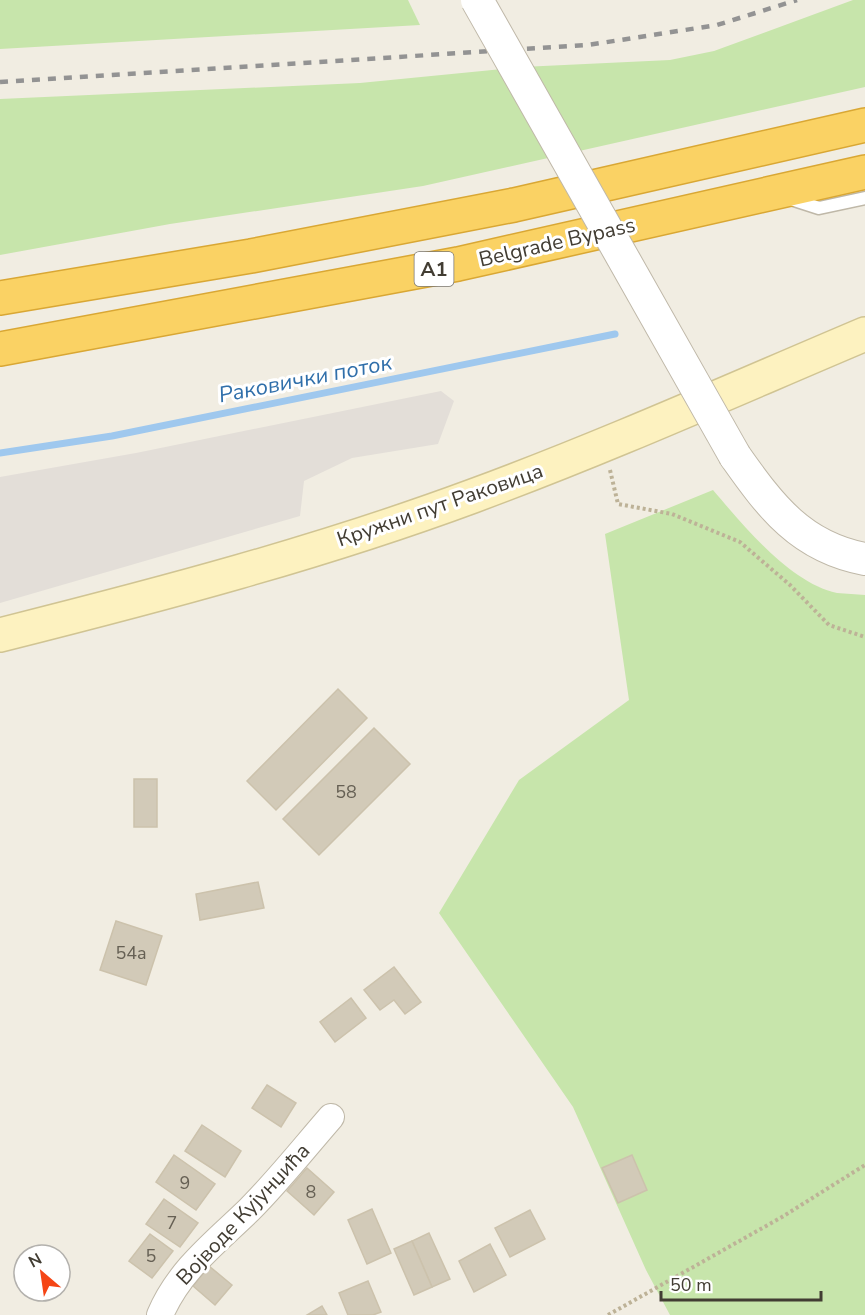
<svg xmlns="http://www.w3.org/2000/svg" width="865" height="1315" font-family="'Nunito Sans',sans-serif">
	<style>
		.industrial { fill: #e3ded8 }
		.green { fill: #c7e5ab }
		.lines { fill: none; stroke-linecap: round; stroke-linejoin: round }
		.stream { stroke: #9fc8ee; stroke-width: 7 }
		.building { fill: #d2cab8; stroke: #ccc2ac; stroke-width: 1.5 }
		.service-casing { stroke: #bfb8a8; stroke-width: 15 }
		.minor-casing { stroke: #bfb8a8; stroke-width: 28 }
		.tertiary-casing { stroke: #bfb8a8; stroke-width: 34 }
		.secondary-casing { stroke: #d0c493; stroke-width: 36 }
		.motorway-casing { stroke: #d9a734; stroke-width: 36 }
		.path { stroke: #bdb297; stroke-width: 4; stroke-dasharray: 3 3; stroke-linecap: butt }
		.service { stroke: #fff; stroke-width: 12 }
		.minor { stroke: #fff; stroke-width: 26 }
		.tertiary { stroke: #fff; stroke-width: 32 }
		.secondary { stroke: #fdf2c0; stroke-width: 33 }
		.motorway { stroke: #fad264; stroke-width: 33 }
		.rail { stroke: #939393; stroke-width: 4.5; stroke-dasharray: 8 8; stroke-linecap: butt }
		.tertiary-bridge-casing { stroke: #bfb8a8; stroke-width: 34; stroke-linecap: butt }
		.tertiary-bridge { stroke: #fff; stroke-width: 32 }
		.labels { text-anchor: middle; stroke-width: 6; stroke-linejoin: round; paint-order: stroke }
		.number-label { font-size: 18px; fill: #666054 }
		.shield { fill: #fff; stroke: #7b7770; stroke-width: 1.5 }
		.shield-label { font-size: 20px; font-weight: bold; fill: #423d33 }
		.street-label { font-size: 21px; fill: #423d33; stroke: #fff }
		.water-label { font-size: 22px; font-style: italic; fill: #306faa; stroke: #fff }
	</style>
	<rect width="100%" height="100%" fill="#f1ede2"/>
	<path class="industrial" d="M 441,391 L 454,401 L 438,444 L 352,458 L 304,481 L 300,516 L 0,603 L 0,477 L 136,453 Z"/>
	<g class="green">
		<path d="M 0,0 L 408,0 L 420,25 L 0,49 Z"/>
		<path d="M 853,0 L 865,0 L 865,87 L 423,186 L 170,224 L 0,255 L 0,99 L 360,83 L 522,67 L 670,60 L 714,51 Z"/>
		<path d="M 713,490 C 743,525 790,583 837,593 C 846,594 856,594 865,595 L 865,1315 L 670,1315 L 646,1270 L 573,1107 L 439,913 L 519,780 L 629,700 L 605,534 Z"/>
	</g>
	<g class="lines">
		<path class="stream" d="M 0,453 L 112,436 L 615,334"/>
	</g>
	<g class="building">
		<path d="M 338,689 L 367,718 L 276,810 L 247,781 Z"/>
		<path d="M 374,728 L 410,764 L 319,855 L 283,819 Z"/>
		<rect x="134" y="779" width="23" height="48"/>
		<path d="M 258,882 L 264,908 L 200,920 L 196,894 Z"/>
		<path d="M 116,921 L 162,936 L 146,985 L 100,970 Z"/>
		<path d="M 394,967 L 421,1002 L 405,1014 L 394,1000 L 380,1010 L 364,990 Z"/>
		<path d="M 351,998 L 366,1018 L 335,1042 L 320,1022 Z"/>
		<path d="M 267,1085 L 296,1103 L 281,1127 L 252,1108 Z"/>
		<path d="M 202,1125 L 241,1151 L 225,1177 L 185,1151 Z"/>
		<path d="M 174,1155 L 215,1184 L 196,1210 L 156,1182 Z"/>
		<path d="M 632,1155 L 647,1190 L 618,1203 L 602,1168 Z"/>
		<path d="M 307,1168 L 334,1192 L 314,1215 L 287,1191 Z"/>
		<path d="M 164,1199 L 198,1223 L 180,1247 L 146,1224 Z"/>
		<path d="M 372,1209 L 391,1253 L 367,1264 L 348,1220 Z"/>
		<path d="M 530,1210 L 545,1239 L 510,1257 L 495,1228 Z"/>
		<path d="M 429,1233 L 450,1279 L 432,1287 L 412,1241 Z"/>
		<path d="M 150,1234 L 173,1251 L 152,1278 L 129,1261 Z"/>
		<path d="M 412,1241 L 432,1287 L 414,1295 L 394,1249 Z"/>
		<path d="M 490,1244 L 506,1275 L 474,1292 L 459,1261 Z"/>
		<path d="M 209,1266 L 232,1285 L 215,1305 L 193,1286 Z"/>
		<path d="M 368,1281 L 381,1312 L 373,1315 L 348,1315 L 339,1293 Z"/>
		<path d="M 322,1306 L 327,1315 L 307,1315 Z"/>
	</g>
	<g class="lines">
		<defs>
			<path id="service" d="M 788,198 L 819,208 L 865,198"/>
			<path id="minor" d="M 160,1315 C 179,1270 215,1243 249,1210 C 278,1181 304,1148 331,1117"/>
			<path id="tertiary" d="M 735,456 C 771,507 801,547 865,559"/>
			<path id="secondary" d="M 0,635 C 159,595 319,553 473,496 C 606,447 735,389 865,334"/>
			<g id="motorway">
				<path d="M 0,298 L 251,256 L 514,205 L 865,125"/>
				<path d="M 0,349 L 458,264 L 865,172"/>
			</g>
		</defs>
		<use href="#service" class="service-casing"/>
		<use href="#minor" class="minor-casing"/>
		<use href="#tertiary" class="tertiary-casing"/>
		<use href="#secondary" class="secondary-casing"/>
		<use href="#motorway" class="motorway-casing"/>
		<g class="path">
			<path d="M 610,470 L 618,504 L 672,514 L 740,542 L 790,585 L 829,625 L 865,637"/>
			<path d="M 608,1315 L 782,1217 L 865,1165"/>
		</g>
		<use href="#service" class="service"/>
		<use href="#minor" class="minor"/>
		<use href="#tertiary" class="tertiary"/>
		<use href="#secondary" class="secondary"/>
		<use href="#motorway" class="motorway"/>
		<path class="rail" d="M 0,82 L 588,45 L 717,25 L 797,0"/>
		<defs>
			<path id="tertiary-bridge" d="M 477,0 L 735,456"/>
		</defs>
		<use href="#tertiary-bridge" class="tertiary-bridge-casing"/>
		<use href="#tertiary-bridge" class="tertiary-bridge"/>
	</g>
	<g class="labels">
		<g class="number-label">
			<text x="346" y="798">58</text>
			<text x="131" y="959">54a</text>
			<text x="185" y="1189">9</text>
			<text x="311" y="1198">8</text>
			<text x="172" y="1229">7</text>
			<text x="151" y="1262">5</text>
		</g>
		<rect class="shield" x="414.5" y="252" width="39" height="34" rx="4.5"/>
		<g class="shield-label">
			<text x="434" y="276">A1</text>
		</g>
		<g class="street-label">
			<text transform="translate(557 242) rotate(-13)" y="7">Belgrade Bypass</text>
			<text transform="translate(440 505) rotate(-19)" y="7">Кружни пут Раковица</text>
			<text transform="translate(243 1214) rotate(-47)" y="7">Војводе Кујунџића</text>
		</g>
		<g class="water-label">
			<text transform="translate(305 378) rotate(-11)" y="8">Раковички поток</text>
		</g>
	</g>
	<g transform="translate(42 1273) rotate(331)"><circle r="28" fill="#ffffff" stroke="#b3b1ad" stroke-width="1.5"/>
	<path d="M0-4.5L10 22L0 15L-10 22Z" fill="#f54515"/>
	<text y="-9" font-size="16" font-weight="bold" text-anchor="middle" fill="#423d33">N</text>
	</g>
	<path d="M661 1291v9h160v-9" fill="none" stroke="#423d33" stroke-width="3"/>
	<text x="670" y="1291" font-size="18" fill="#423d33" stroke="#ffffff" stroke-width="4.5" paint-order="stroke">50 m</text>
</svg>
